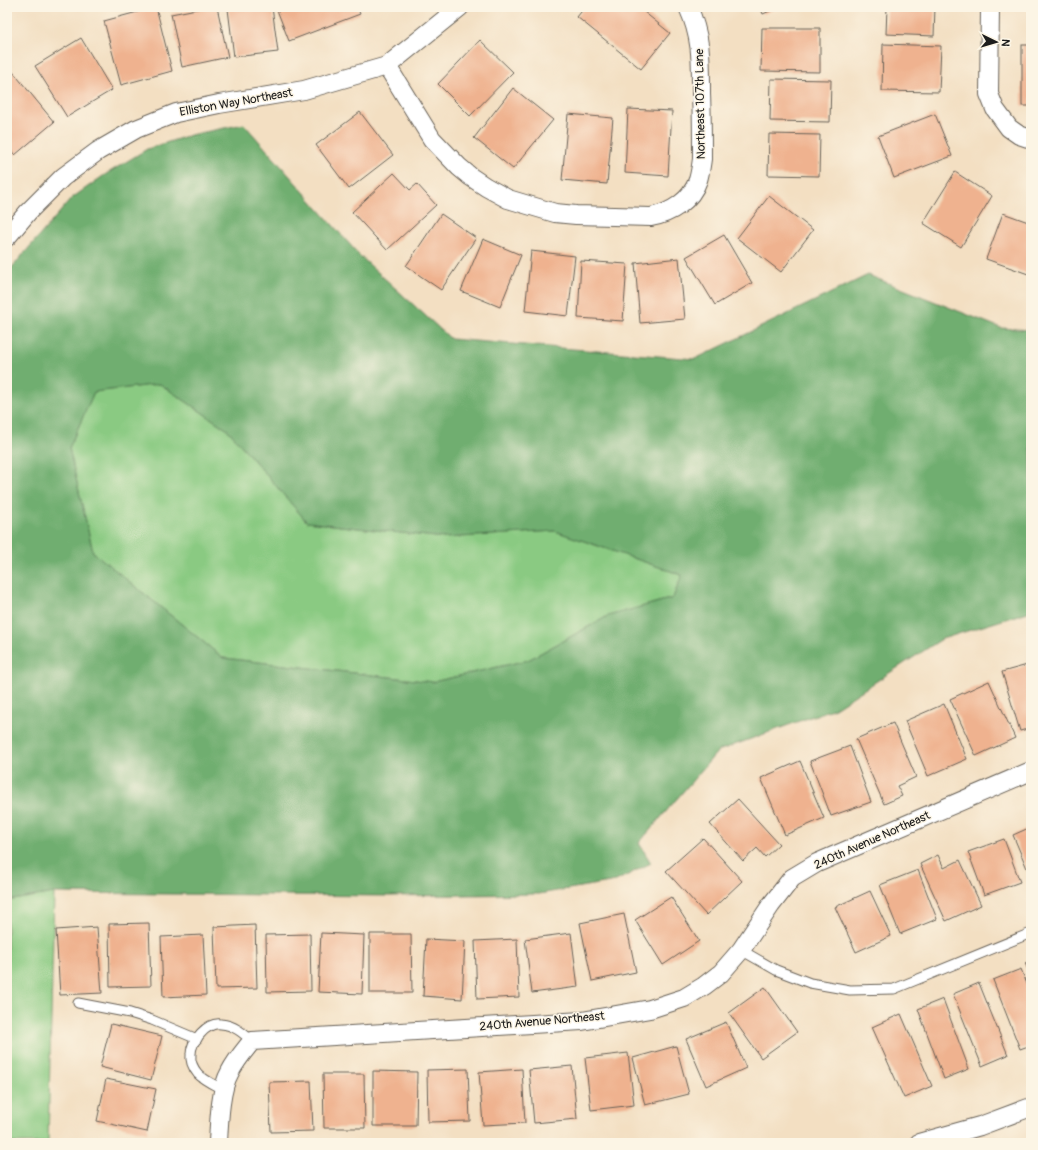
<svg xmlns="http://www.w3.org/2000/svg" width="1038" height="1150" font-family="Pangolin,sans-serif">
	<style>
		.green { fill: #8aca82; stroke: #53734f }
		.forest { fill: #6fae70; stroke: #466546; fill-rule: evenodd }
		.building { fill: #efb28f }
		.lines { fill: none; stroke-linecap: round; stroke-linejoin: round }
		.lane-casing { stroke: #676056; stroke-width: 11 }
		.street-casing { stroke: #676056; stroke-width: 20 }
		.lane { stroke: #fff; stroke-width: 9 }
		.street { stroke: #fff; stroke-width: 18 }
		.labels { text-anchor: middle; stroke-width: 3; stroke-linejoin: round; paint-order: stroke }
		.street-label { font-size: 12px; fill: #1c1c1c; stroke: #fcf5e5 }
	</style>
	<rect width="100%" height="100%" fill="#fcf5e5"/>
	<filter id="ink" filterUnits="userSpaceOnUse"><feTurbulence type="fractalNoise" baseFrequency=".025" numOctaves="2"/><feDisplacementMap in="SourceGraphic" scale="8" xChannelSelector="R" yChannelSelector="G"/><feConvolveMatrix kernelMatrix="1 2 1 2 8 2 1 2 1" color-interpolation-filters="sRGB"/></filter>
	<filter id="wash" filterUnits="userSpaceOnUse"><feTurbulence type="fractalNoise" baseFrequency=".012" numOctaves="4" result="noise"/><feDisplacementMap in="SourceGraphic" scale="16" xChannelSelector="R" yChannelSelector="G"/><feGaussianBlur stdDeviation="0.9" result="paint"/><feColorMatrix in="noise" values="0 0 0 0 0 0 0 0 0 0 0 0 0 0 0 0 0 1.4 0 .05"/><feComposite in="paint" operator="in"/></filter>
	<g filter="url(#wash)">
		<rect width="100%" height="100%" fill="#f3dfc2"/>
		<g class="green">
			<path d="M 160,384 L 228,430 L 307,522 L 444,538 L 555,531 L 682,575 L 673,598 L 608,616 L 528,660 L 433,682 L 223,658 L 93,552 L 69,448 L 94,392 Z"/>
			<path d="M 54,893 L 48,1143 L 7,1143 L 7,901 Z"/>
		</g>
		<path class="forest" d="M 244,124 L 360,256 L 451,339 L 695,359 L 868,275 L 1001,328 L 1031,330 L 1031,611 L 942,639 L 835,708 L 718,751 L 639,843 L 651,863 L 616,881 L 539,894 L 388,896 L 54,893 L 7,901 L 7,273 L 72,198 L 103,176 L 147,149 L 190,135 ZM 160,384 L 228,430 L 307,522 L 444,538 L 555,531 L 682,575 L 673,598 L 608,616 L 528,660 L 433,682 L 223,658 L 93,552 L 69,448 L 94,392 Z"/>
		<g id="blocks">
			<g class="building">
				<path d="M 156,7 L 172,71 L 121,85 L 104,21 Z"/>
				<path d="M 207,7 L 217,7 L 228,57 L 182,67 L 171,14 Z"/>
				<path d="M 246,7 L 272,7 L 278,52 L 234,57 L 228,9 Z"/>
				<path d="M 284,7 L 357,7 L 360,14 L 289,41 L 277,10 Z"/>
				<path d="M 585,7 L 638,7 L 670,33 L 641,69 L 577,17 Z"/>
				<path d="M 760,7 L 779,7 L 763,14 Z"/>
				<path d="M 887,7 L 935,7 L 934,36 L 886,34 Z"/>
				<path d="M 762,28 L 820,28 L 820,72 L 761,71 Z"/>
				<path d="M 81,38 L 112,90 L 67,117 L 35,66 Z"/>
				<path d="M 480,40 L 513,72 L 470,116 L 438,84 Z"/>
				<path d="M 883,44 L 941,46 L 939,92 L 882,91 Z"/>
				<rect x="1022" y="45" width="9" height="61"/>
				<path d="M 13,72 L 54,122 L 15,155 L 7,146 L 7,77 Z"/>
				<path d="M 771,79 L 831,80 L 830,122 L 770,121 Z"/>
				<path d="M 513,88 L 553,120 L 513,169 L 474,138 Z"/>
				<path d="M 628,109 L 672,111 L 668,176 L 625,173 Z"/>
				<path d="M 360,112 L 393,155 L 349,189 L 316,145 Z"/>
				<path d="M 568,114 L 613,118 L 607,184 L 562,180 Z"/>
				<path d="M 935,114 L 952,156 L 894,178 L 878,136 Z"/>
				<path d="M 769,134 L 820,135 L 819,176 L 768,175 Z"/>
				<path d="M 955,172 L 992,196 L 961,247 L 923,223 Z"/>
				<path d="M 394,173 L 410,190 L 417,184 L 436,205 L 387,250 L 352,212 Z"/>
				<path d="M 769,196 L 813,230 L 781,272 L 737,238 Z"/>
				<path d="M 1003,213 L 1031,223 L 1031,275 L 986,259 Z"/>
				<path d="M 441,214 L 476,238 L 441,290 L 406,266 Z"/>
				<path d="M 724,235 L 752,283 L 715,305 L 686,257 Z"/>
				<path d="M 483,239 L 521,255 L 500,307 L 461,291 Z"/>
				<path d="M 531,251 L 575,256 L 568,316 L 525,311 Z"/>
				<path d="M 679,258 L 685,319 L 640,323 L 635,263 Z"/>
				<path d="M 581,261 L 627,264 L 623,321 L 578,318 Z"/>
				<path d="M 1031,664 L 1031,728 L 1020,731 L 1002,672 Z"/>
				<path d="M 989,681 L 1015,738 L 976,756 L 950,699 Z"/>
				<path d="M 944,704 L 967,759 L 928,776 L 905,721 Z"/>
				<path d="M 893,723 L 916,777 L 897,786 L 902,796 L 884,804 L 856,739 Z"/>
				<path d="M 850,746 L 871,802 L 831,816 L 810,761 Z"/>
				<path d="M 800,761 L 824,818 L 785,835 L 761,778 Z"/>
				<path d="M 738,799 L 779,844 L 765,857 L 757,848 L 743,861 L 710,824 Z"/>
				<path d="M 1031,827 L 1031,878 L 1013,835 Z"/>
				<path d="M 703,838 L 742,881 L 706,915 L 666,871 Z"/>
				<path d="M 1004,839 L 1020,882 L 984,895 L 968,852 Z"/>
				<path d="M 938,855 L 944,868 L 960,860 L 981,905 L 946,921 L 920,864 Z"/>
				<path d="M 918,870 L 937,919 L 900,934 L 880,885 Z"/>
				<path d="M 870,891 L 891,936 L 856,952 L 835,907 Z"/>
				<path d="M 671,897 L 699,941 L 663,965 L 635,920 Z"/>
				<path d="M 624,914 L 636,972 L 592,981 L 580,923 Z"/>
				<path d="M 149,923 L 151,986 L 110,987 L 109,924 Z"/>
				<path d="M 255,925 L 257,988 L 216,989 L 214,927 Z"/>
				<path d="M 97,927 L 102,993 L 60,995 L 56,930 Z"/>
				<path d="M 321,933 L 364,935 L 362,994 L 318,992 Z"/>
				<path d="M 571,933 L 578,987 L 532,993 L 525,939 Z"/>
				<path d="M 310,934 L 311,991 L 267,992 L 266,935 Z"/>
				<path d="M 370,934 L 411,934 L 412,993 L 370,993 Z"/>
				<path d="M 203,935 L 206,995 L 163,997 L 161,937 Z"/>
				<path d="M 426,939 L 465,941 L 462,999 L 423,996 Z"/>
				<path d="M 517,939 L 519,997 L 477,999 L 475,941 Z"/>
				<path d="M 1031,960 L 1031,977 L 1025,963 Z"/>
				<path d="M 1021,969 L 1031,994 L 1031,1045 L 1020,1049 L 993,980 Z"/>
				<path d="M 979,983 L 1008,1055 L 982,1066 L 953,994 Z"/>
				<path d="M 765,987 L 797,1032 L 761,1058 L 729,1013 Z"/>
				<path d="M 943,999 L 969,1069 L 944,1079 L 918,1009 Z"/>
				<path d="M 901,1014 L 932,1086 L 904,1098 L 872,1027 Z"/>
				<path d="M 726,1022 L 746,1068 L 706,1086 L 686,1039 Z"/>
				<path d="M 111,1024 L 162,1036 L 151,1080 L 100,1067 Z"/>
				<path d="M 676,1046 L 689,1094 L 645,1105 L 633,1058 Z"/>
				<path d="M 628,1053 L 634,1105 L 591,1110 L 585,1058 Z"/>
				<path d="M 572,1066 L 577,1119 L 534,1123 L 529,1070 Z"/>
				<path d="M 468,1069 L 470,1121 L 428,1122 L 427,1070 Z"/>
				<path d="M 522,1069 L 525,1123 L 483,1125 L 479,1072 Z"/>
				<path d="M 373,1071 L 417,1072 L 416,1126 L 373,1126 Z"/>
				<path d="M 323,1074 L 364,1074 L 365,1128 L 324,1128 Z"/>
				<path d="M 106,1079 L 156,1089 L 147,1132 L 97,1121 Z"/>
				<path d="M 311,1081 L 313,1131 L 271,1132 L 269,1082 Z"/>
			</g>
		</g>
	</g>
	<g filter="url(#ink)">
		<use href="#blocks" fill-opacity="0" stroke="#676056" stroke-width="1"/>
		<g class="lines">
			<defs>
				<g id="lane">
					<path d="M 741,950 L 776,970 L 810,983 L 850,990 L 894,989 L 1031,933"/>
					<path d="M 78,1003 L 130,1013 L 152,1020 L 197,1039"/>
					<path d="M 224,1090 C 215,1085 205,1081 198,1074 C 193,1068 190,1061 191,1054 C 191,1041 207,1022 221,1024 C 234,1025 243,1033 252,1041"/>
				</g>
				<g id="street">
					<path d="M 990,7 L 989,94 L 995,109 L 1009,128 L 1019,135 L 1031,139"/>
					<path d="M 387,66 L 432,139 L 459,167 L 471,177 L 486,187 L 508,199 L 555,213 L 576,215 L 651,217 C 671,213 691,201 698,180 C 700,174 701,166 702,159 C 702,137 702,116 701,94 C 701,61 702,38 688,7"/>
					<path d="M 7,237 L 28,212 L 63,177 L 98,151 L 136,129 L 176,113 L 219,104 L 304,90 L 387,66 L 460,7"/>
					<path d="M 218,1143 C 219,1123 220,1089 230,1072 C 236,1060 244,1051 252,1041 L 582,1021 L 650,1009 L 684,998 L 704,986 L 721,973 L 741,950 L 771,905 L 792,878 L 817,863 L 1031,771"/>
					<path d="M 919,1143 L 980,1126 L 1031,1107"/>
				</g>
			</defs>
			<use href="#lane" class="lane-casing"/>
			<use href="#street" class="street-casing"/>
			<use href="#lane" class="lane"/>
			<use href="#street" class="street"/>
		</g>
	</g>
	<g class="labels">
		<g class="street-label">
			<text transform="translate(236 102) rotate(-10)" y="4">Elliston Way Northeast</text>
			<text transform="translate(700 104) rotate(-91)" y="4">Northeast 107th Lane</text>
			<text transform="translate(872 840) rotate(-24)" y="4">240th Avenue Northeast</text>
			<text transform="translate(542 1021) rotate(-5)" y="4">240th Avenue Northeast</text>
		</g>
	</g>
	<rect width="1038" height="1150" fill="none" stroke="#fcf5e5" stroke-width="24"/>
	<g transform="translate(996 42) rotate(95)" stroke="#fcf5e5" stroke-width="3" paint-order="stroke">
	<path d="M0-3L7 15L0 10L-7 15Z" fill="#1c1c1c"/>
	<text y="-6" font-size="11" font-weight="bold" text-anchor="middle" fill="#1c1c1c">N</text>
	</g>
</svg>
